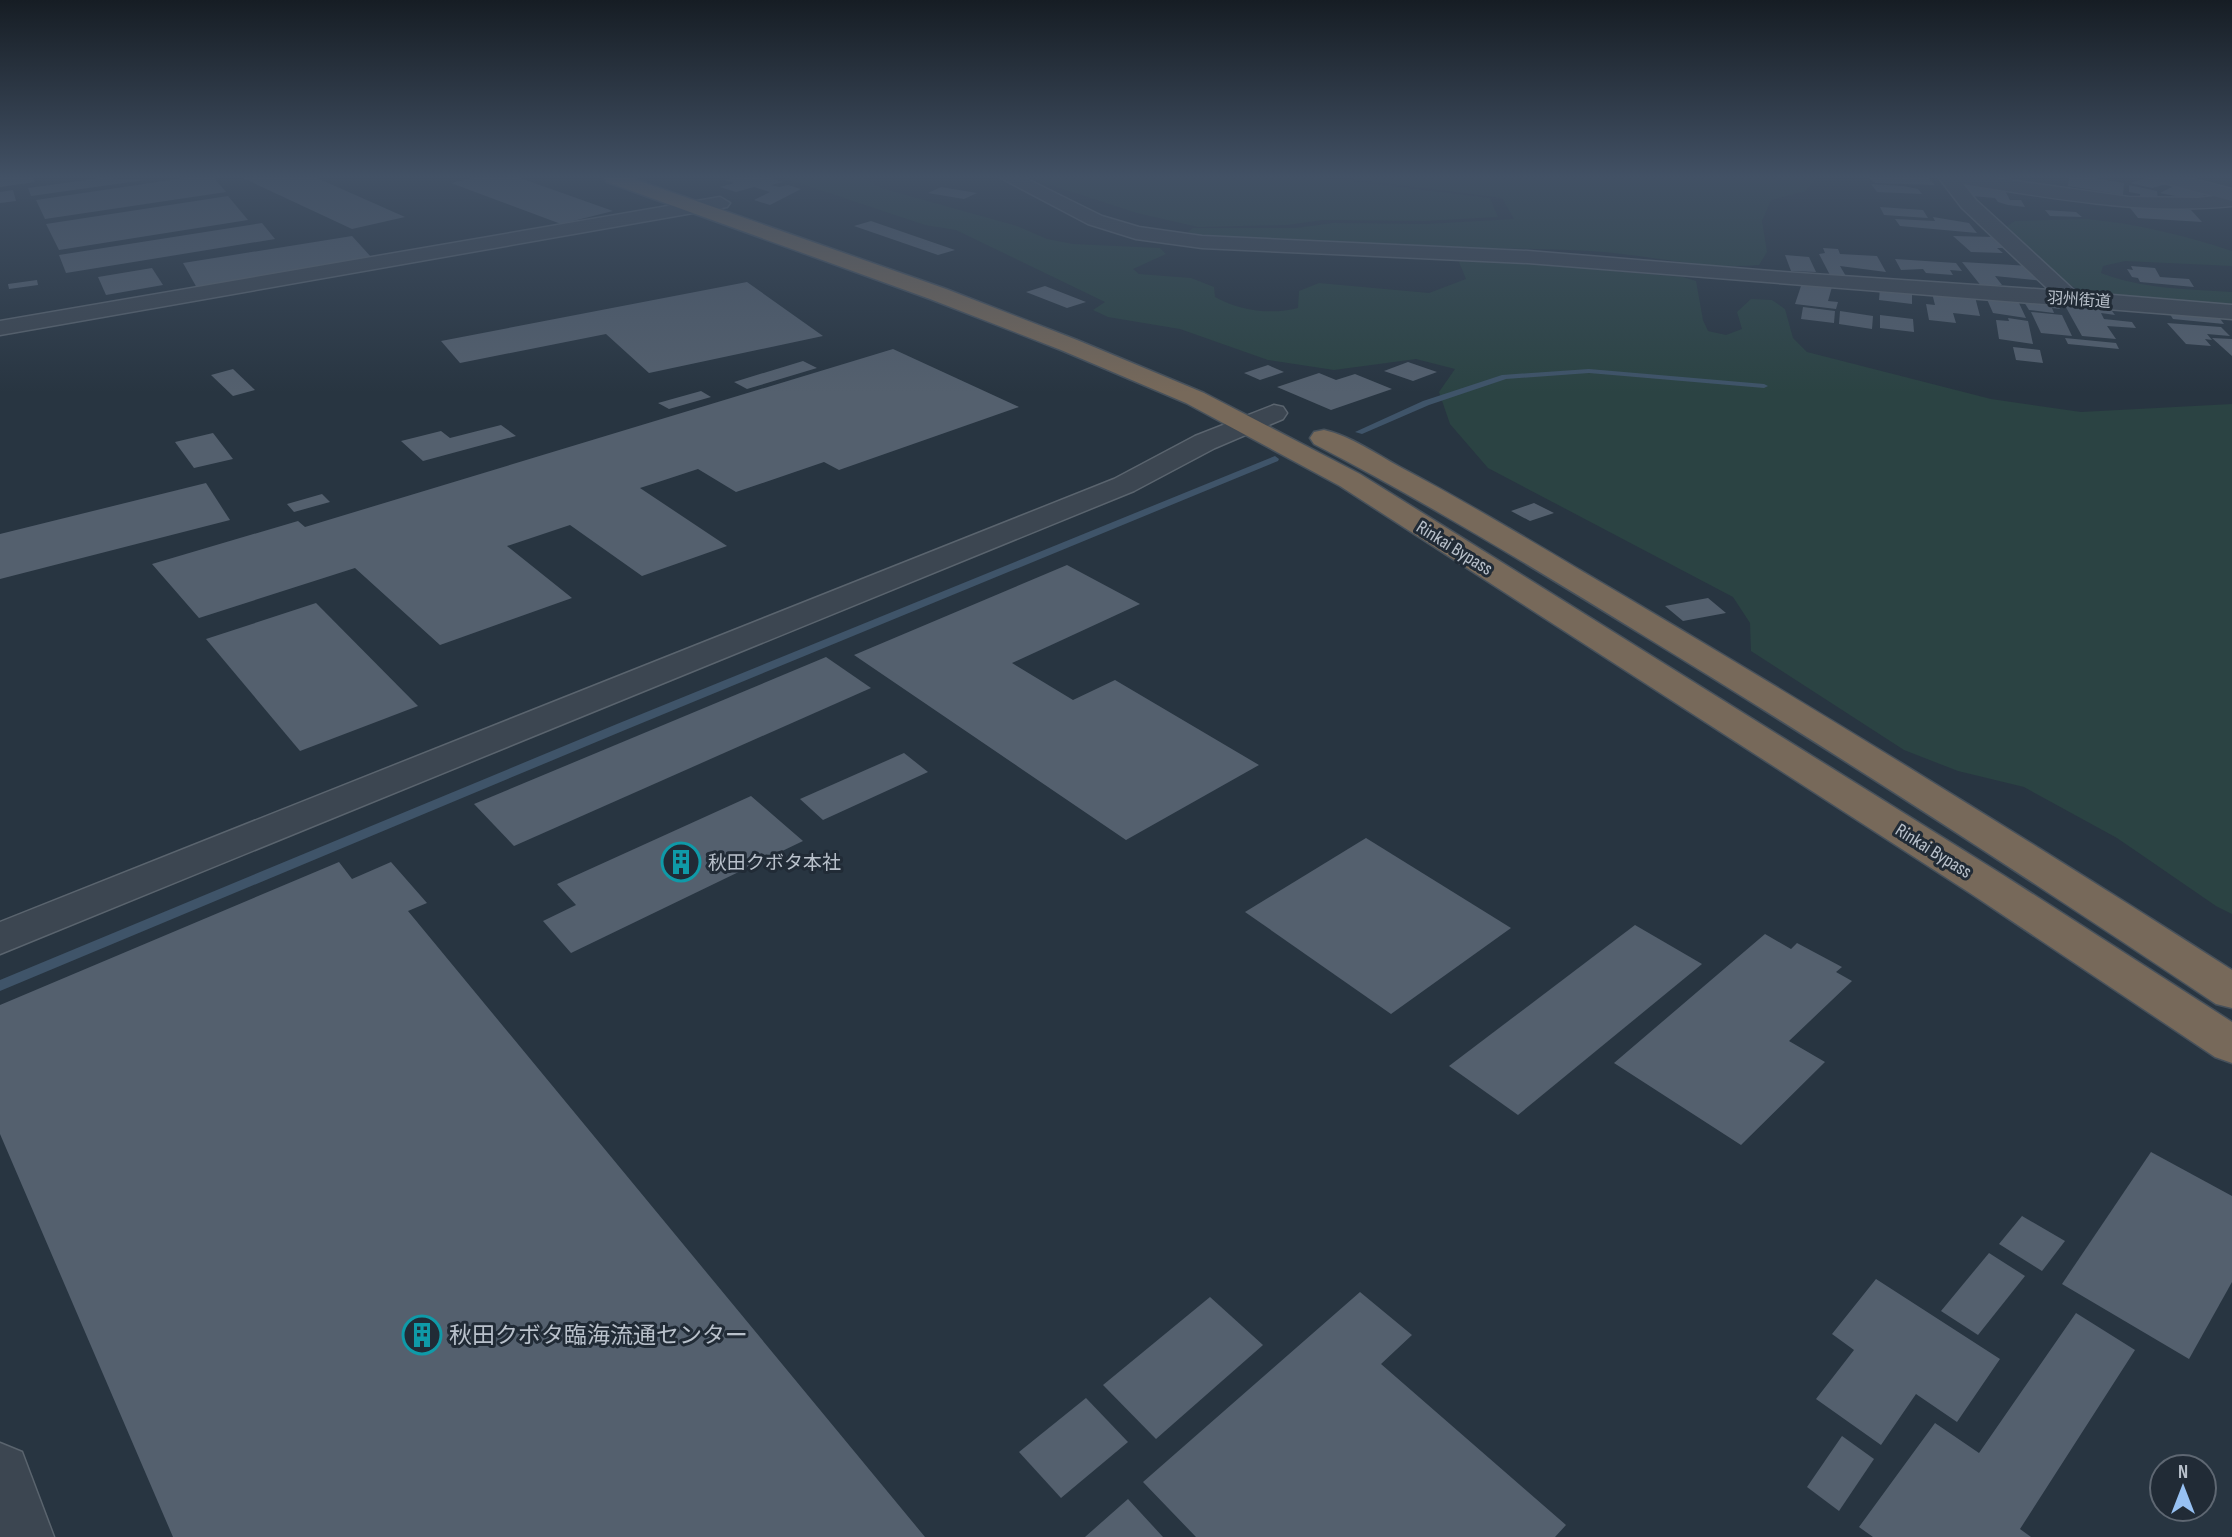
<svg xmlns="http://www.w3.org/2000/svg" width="2232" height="1537" font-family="'Sofia Sans Condensed','Noto Sans JP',sans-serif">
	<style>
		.green { fill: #2b4343 }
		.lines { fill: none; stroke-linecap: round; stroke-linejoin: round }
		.stream { fill: #3f5469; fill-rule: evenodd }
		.building { fill: #54606e }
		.street-casing { stroke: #5a646e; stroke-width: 3 }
		.secondary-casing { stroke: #5a646e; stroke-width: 3 }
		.highway-casing { stroke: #47515b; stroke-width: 3 }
		.street { fill: #3c4651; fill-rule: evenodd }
		.secondary { fill: #4b5664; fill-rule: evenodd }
		.highway { fill: #77695a; fill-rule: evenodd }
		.labels { text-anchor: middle; stroke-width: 6; stroke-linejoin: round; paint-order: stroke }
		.far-street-label { font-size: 16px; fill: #b9c1cb; stroke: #212b36 }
		.street-label { font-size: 19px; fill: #b9c1cb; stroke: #212b36 }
		.poi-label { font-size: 19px; fill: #b9c1cb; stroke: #212b36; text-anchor: start }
		.near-poi-label { font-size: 23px; fill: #b9c1cb; stroke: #212b36; text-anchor: start }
	</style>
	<rect width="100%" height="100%" fill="#283541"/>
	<g class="green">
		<path d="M 784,178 L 864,178 L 881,188 L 1017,226 L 1047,239 L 1073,244 L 1160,248 L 1166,254 L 1133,269 L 1139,274 L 1191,278 L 1214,287 L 1215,297 C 1240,311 1271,315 1298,308 L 1299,291 L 1319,283 L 1429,293 L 1466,279 L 1459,262 L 1465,258 L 1683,277 L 1696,281 L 1703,320 L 1708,331 L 1726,335 L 1742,329 L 1737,312 L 1751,299 L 1772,300 L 1785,309 L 1793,338 L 1807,352 L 1991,399 L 2081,412 L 2232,404 L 2232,914 L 2216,906 L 2117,838 L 2024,787 L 1958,771 L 1904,750 L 1751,651 L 1750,623 L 1733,597 L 1488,468 L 1450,424 L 1439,392 L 1455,369 L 1416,359 L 1334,370 L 1268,360 L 1180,329 L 1108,317 L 1093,310 L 1105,302 L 956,230 L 925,225 Z"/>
		<path d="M 1029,178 L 1324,178 L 1490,198 L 1498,217 L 1424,221 L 1323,220 L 1287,225 L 1198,227 L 1137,213 Z"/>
		<path d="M 1346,178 L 1817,178 L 1806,191 L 1771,200 L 1762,221 L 1767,252 L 1759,265 C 1702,270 1646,254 1589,251 C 1509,247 1429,249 1349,245 C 1299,243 1249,239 1200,236 L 1188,232 L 1193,228 L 1296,228 L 1333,223 L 1427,224 L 1514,219 L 1502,198 Z"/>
		<path d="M 2087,219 C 2138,224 2184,235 2232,251 L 2232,266 L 2125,261 L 2103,266 L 2101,273 C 2142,289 2188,289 2232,292 L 2232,308 L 2085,294 L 2061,279 L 2003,229 L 2015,221 Z"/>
	</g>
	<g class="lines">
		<g class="stream">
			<path d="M 1589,369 L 1764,384 L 1768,386 L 1764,388 L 1589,373 L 1506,379 L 1429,405 L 1362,434 L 1355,432 L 1423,401 L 1502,375 Z"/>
			<path d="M 1275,456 L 1279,459 L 1278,461 L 625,730 L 0,991 L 0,980 L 617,724 Z"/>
		</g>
	</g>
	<g class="building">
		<path d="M 0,178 L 33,178 L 35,182 L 0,187 Z"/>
		<path d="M 101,178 L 145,180 L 31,196 L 28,188 Z"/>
		<path d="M 184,178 L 214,178 L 226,192 L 45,219 L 36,200 Z"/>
		<path d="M 243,178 L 317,178 L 405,217 L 352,229 Z"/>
		<path d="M 472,178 L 520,178 L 613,211 L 561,224 L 451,183 Z"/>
		<path d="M 733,178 L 771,178 L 783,182 L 771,185 L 779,187 L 788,185 L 801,189 L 770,205 L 754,200 L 770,192 L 754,187 L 736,192 L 720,187 L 734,183 L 725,180 Z"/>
		<path d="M 1870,178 L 1928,178 L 1935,185 L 1875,183 Z"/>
		<path d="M 2069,178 L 2094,178 L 2124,183 L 2123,195 L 2068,186 Z"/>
		<path d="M 2147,178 L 2157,178 L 2174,182 L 2152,188 L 2130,183 Z"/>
		<path d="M 1964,183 L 2004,189 L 2010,200 L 2021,200 L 2025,207 L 2008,205 L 1998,202 L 1995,198 L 1971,196 Z"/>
		<path d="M 1871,184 L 1903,186 L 1918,189 L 1922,194 L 1877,192 Z"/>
		<path d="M 2129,185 L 2157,191 L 2158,200 L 2140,198 L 2140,194 L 2129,192 Z"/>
		<path d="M 2176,185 L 2211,192 L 2195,200 L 2160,193 Z"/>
		<path d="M 941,187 L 977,193 L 964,199 L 928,193 Z"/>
		<path d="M 13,190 L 16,201 L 0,203 L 0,192 Z"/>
		<path d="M 228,196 L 248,220 L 59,250 L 46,224 Z"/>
		<path d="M 2127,204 L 2191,210 L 2202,222 L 2138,218 Z"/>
		<path d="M 1880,207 L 1923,210 L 1928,218 L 1884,215 Z"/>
		<path d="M 2045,210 L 2076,212 L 2082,217 L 2050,216 Z"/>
		<path d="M 1933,217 L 1969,223 L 1977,233 L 1900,226 L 1895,219 L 1935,221 Z"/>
		<path d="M 871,221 L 955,250 L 938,255 L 854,226 Z"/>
		<path d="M 262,223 L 275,239 L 66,273 L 59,255 Z"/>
		<path d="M 352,236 L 372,258 L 197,288 L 183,263 Z"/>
		<path d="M 1953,236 L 1995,237 L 2008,248 L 1997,248 L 2003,253 L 1971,252 Z"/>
		<path d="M 1823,248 L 1838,249 L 1840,254 L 1877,256 L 1886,272 L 1840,266 L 1847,278 L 1831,277 L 1819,254 L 1825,253 Z"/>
		<path d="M 1785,255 L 1809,257 L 1816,272 L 1791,271 Z"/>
		<path d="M 1895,259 L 1956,263 L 1962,271 L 1950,270 L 1953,275 L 1926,273 L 1923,269 L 1901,270 Z"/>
		<path d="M 1962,262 L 2030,266 L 2043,281 L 1995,276 L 2002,285 L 1982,287 Z"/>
		<path d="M 2131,266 L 2155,268 L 2160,277 L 2189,279 L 2194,287 L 2140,282 L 2138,278 L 2132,277 L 2127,269 L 2133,270 Z"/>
		<path d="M 152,268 L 163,285 L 106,295 L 98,277 Z"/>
		<path d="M 37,280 L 38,285 L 9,289 L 8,284 Z"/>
		<path d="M 747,282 L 823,336 L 649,373 L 606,334 L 460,363 L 441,341 Z"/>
		<path d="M 1802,283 L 1832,287 L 1828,301 L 1838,302 L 1836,309 L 1795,304 Z"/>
		<path d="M 1045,286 L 1086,302 L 1067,308 L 1026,292 Z"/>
		<path d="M 1880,288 L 1912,292 L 1912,304 L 1879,300 Z"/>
		<path d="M 1932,293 L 1975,297 L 1980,316 L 1953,313 L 1956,323 L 1929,320 L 1926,304 L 1935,305 Z"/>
		<path d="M 1986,297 L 2010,299 L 2011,303 L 2019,303 L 2026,318 L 1993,313 Z"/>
		<path d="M 2054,299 L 2060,309 L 2052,308 L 2054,313 L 2029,310 L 2024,302 Z"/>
		<path d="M 2063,302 L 2109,307 L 2115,315 L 2101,313 L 2104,319 L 2132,322 L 2136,328 L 2107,326 L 2116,339 L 2082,336 Z"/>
		<path d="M 1803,307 L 1835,311 L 1834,323 L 1801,319 Z"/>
		<path d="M 1840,311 L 1873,316 L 1872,329 L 1839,324 Z"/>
		<path d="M 2168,311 L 2218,316 L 2224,324 L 2173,319 Z"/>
		<path d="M 2031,312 L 2062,315 L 2072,336 L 2041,333 Z"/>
		<path d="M 1880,315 L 1913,319 L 1914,332 L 1880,328 Z"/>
		<path d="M 2008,318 L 2028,321 L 2033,344 L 1999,339 L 1996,320 L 2009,321 Z"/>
		<path d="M 2167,323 L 2221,327 L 2230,336 L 2207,334 L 2212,340 L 2205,339 L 2211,346 L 2186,344 Z"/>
		<path d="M 2065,338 L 2116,343 L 2119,349 L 2068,344 Z"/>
		<path d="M 2212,338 L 2232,339 L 2232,356 Z"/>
		<path d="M 2013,347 L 2040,350 L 2043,363 L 2016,360 Z"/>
		<path d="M 893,349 L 1019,407 L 839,470 L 824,462 L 736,492 L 698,469 L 640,488 L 727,546 L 642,576 L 570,525 L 507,546 L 572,598 L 440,645 L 355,568 L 199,618 L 152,564 L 298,521 L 305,527 Z"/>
		<path d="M 803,361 L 817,368 L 747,389 L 734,382 Z"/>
		<path d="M 1408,362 L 1437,372 L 1413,381 L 1384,371 Z"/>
		<path d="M 1268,365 L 1284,372 L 1260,380 L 1244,373 Z"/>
		<path d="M 233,369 L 255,390 L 233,396 L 211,375 Z"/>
		<path d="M 1319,373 L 1336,380 L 1355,374 L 1392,389 L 1331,410 L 1277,387 Z"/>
		<path d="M 701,391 L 711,397 L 669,409 L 658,403 Z"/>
		<path d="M 501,425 L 516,436 L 423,461 L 401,441 L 441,431 L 450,438 Z"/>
		<path d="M 213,433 L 233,459 L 194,468 L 175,442 Z"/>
		<path d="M 206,483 L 230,520 L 0,579 L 0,534 Z"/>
		<path d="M 322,494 L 330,502 L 294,512 L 287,504 Z"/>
		<path d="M 1534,503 L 1554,513 L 1530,521 L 1511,511 Z"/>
		<path d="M 1067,565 L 1140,604 L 1012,663 L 1073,700 L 1115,680 L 1259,765 L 1126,840 L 854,655 Z"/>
		<path d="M 1708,598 L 1726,613 L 1683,621 L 1665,606 Z"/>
		<path d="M 316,603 L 418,706 L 300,751 L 206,639 Z"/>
		<path d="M 826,657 L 871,688 L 514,846 L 474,804 Z"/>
		<path d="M 904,753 L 928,772 L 823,820 L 800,799 Z"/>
		<path d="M 751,796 L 803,841 L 571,953 L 543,921 L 576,905 L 557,884 Z"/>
		<path d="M 1366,838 L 1511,928 L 1391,1014 L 1245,912 Z"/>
		<path d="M 339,862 L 352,879 L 391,862 L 427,903 L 408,911 L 925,1537 L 173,1537 L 0,1134 L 0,1005 Z"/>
		<path d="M 1635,925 L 1702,964 L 1518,1115 L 1449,1066 Z"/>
		<path d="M 1765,934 L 1791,949 L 1797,943 L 1842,967 L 1836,972 L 1852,981 L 1789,1041 L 1825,1062 L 1741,1145 L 1614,1063 Z"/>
		<path d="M 2151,1152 L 2232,1196 L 2232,1282 L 2189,1359 L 2062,1284 Z"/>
		<path d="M 2022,1216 L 2065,1241 L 2042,1271 L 1999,1244 Z"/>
		<path d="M 1989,1253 L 2025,1276 L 1978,1335 L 1941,1311 Z"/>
		<path d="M 1876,1279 L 2000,1359 L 1957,1422 L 1916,1394 L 1881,1445 L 1816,1399 L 1854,1350 L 1832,1334 Z"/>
		<path d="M 1360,1292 L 1412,1335 L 1381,1364 L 1566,1525 L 1555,1537 L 1196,1537 L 1143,1482 Z"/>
		<path d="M 1210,1297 L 1263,1345 L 1156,1439 L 1103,1385 Z"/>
		<path d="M 2076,1313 L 2135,1350 L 2020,1529 L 2031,1537 L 1873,1537 L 1859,1527 L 1935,1423 L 1979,1453 Z"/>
		<path d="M 1086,1398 L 1128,1442 L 1061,1498 L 1019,1452 Z"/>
		<path d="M 1842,1436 L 1874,1459 L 1839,1511 L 1807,1487 Z"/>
		<path d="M 1128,1499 L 1163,1537 L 1085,1537 Z"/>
	</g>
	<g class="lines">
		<defs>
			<g id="street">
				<path d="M 1001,178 L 1025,178 L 1102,216 L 1139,227 L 1202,236 L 1528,251 L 1783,272 L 2049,290 L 1962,208 L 1939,178 L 1994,178 L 2129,197 L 2198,198 L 2232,194 L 2232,206 C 2141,215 2053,198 1963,184 L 1976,200 L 2076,292 L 2232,305 L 2232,319 L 1528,263 L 1202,248 L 1136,239 L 1088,224 Z"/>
				<path d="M 720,197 L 730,203 L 727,207 L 0,335 L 0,321 Z"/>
				<path d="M 1274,405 L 1283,407 L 1287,413 L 1283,419 L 1215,448 L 1134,491 L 0,954 L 0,922 L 1114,479 L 1195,436 Z"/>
				<path d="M 0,1443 L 22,1452 L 54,1537 L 0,1537 Z"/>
			</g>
			<path id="secondary" d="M 2158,178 L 2189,178 L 2232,189 L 2232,201 L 2161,182 Z"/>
			<g id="highway">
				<path d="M 604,178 L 631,178 L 946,289 L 1077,340 L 1204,393 L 1360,474 L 2003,875 L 2232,1022 L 2232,1063 L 2215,1057 L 1973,895 L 1340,486 L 1186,403 L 1061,350 L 930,299 L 607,182 Z"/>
				<path d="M 1324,430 C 1351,436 1376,454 1400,467 C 1461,499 1521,535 1580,570 C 1800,699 2017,833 2232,970 L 2232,1008 L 2216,1004 C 2028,878 1839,755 1646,637 C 1537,570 1428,503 1314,444 L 1310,438 L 1314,432 Z"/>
			</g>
		</defs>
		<use href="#street" class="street-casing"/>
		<use href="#secondary" class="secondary-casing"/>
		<use href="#highway" class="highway-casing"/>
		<use href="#street" class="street"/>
		<use href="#secondary" class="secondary"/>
		<use href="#highway" class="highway"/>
	</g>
	<linearGradient id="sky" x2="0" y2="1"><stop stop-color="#161d24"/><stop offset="0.45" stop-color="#425165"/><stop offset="1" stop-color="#425165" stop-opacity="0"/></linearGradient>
	<rect width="2232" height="393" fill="url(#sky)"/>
	<defs>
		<symbol id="building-ring" viewBox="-11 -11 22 22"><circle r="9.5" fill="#212b36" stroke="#0f9aa8" stroke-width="1.5"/><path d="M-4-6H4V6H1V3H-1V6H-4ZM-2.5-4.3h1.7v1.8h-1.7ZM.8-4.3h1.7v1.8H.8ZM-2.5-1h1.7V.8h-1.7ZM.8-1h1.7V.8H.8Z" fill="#0f9aa8"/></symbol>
	</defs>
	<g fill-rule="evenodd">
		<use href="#building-ring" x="659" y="840" width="44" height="44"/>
		<use href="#building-ring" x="400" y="1313" width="44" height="44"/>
	</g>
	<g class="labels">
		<g class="far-street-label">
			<text transform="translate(2079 299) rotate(4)" y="6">羽州街道</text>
		</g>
		<g class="street-label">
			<text transform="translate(1455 547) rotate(32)" y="7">Rinkai Bypass</text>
			<text transform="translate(1934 850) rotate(32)" y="7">Rinkai Bypass</text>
		</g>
		<g class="poi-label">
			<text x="708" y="869">秋田クボタ本社</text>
		</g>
		<g class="near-poi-label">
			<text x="449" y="1343">秋田クボタ臨海流通センター</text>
		</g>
	</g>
	<g transform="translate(2183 1488)"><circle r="33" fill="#212b36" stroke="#5e6772" stroke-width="2"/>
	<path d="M0-5L12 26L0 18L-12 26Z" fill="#97c1f3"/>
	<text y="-10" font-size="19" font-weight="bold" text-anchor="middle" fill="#b9c1cb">N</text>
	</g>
</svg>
